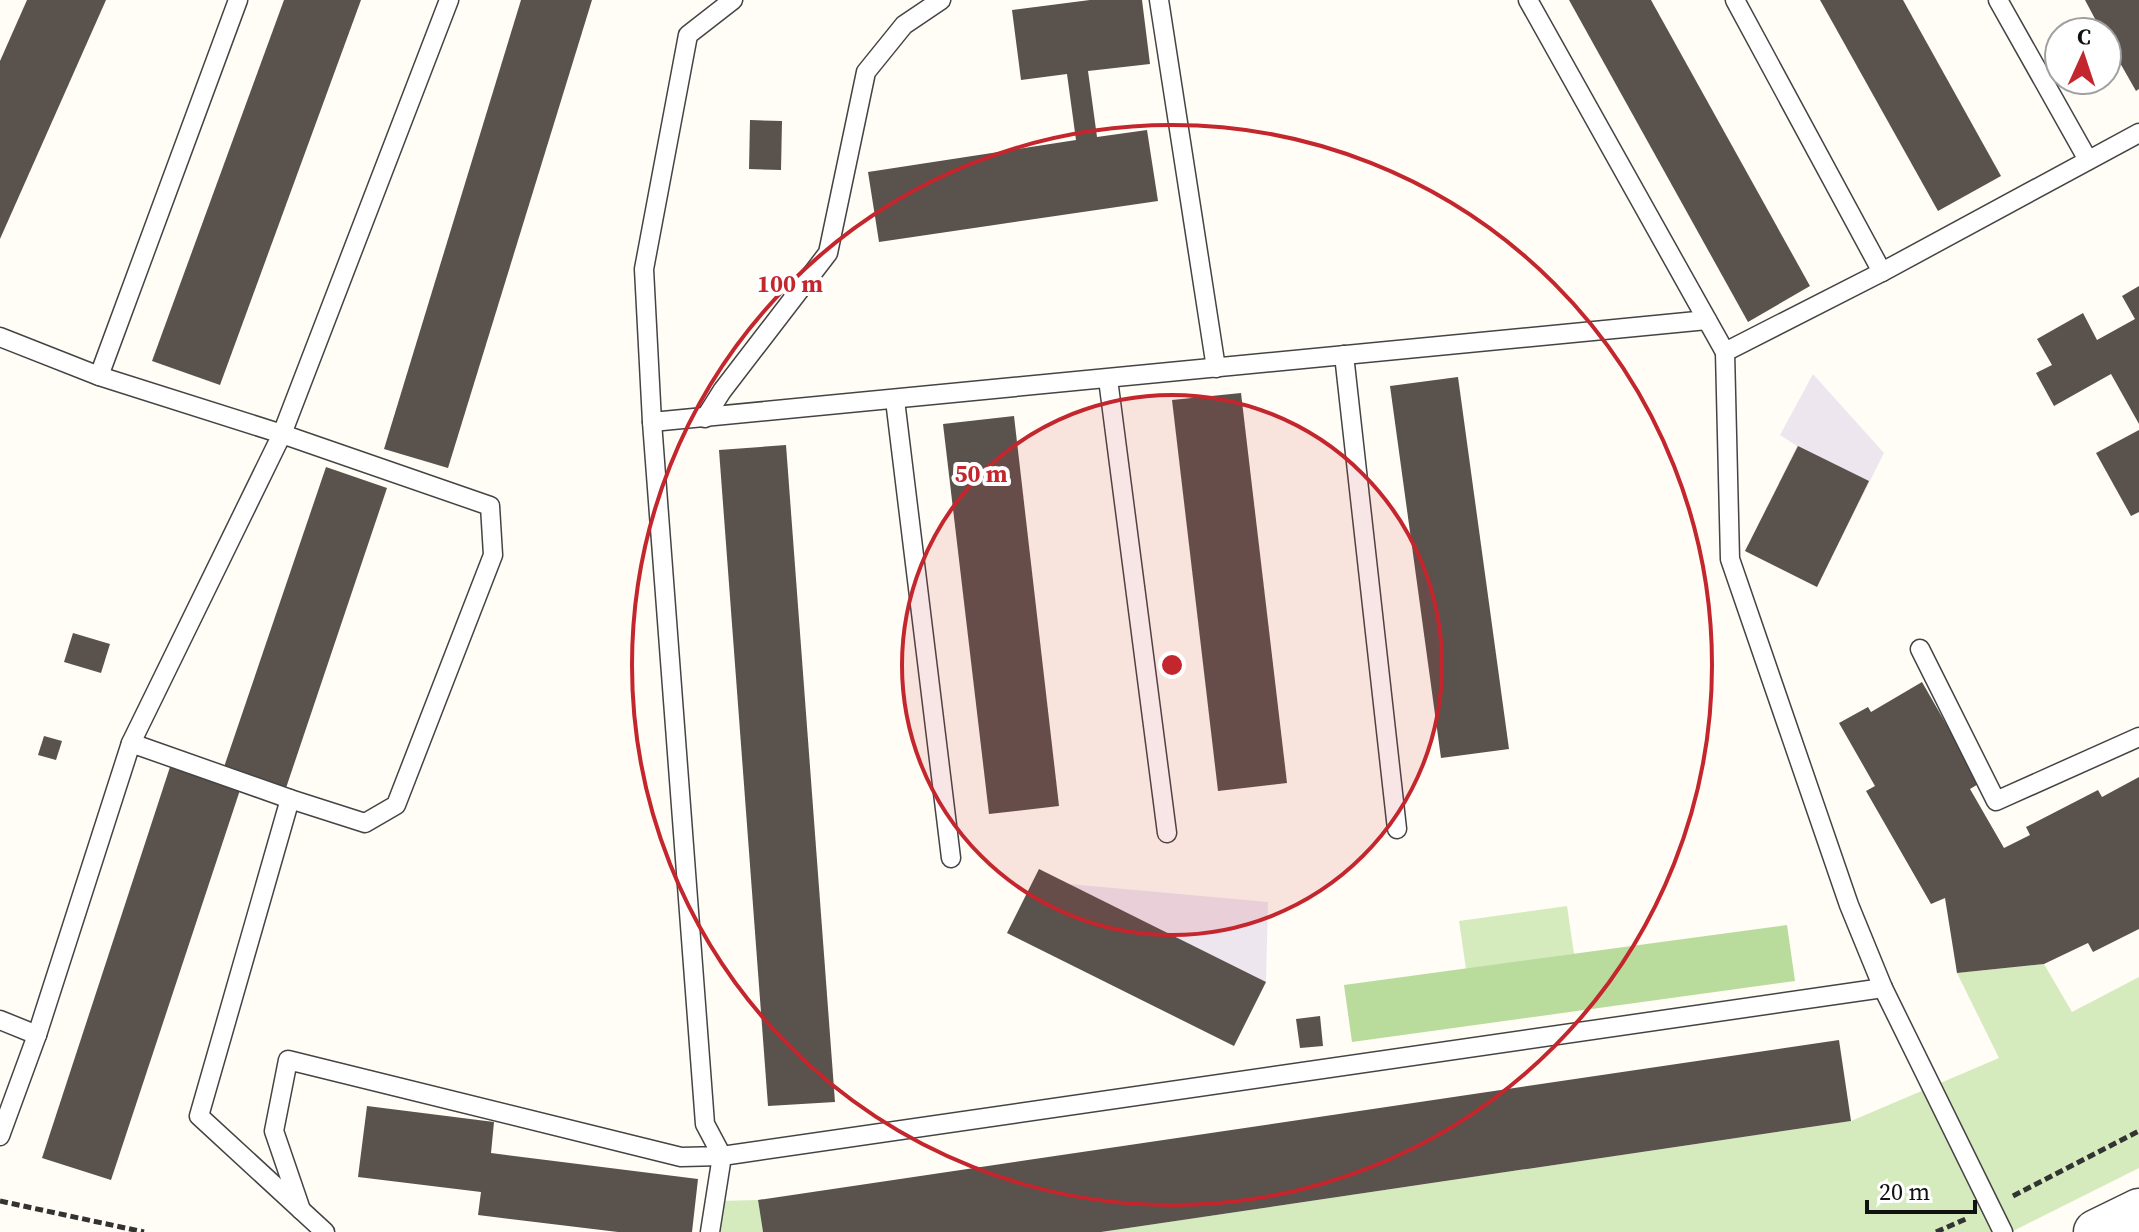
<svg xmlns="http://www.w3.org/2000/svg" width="2139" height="1232" font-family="'Source Serif 4',serif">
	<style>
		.industrial { fill: #eee6ef }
		.green { fill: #d5ebbd }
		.forest { fill: #b9dc9c }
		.building { fill: #5a524d }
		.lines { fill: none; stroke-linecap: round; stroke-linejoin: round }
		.service-casing { stroke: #444; stroke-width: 21 }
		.tertiary-casing { stroke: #444; stroke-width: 47 }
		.path { stroke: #333; stroke-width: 5; stroke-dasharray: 8 4; stroke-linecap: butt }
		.service { stroke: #fff; stroke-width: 18 }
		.tertiary { stroke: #fff; stroke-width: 44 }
		.ring { fill: none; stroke: #c4262e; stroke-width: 4 }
		.centre { fill: #c4262e; stroke: #fff; stroke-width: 4 }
		.ring-label { font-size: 24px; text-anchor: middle; font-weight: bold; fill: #c4262e; stroke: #fff; stroke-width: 8; stroke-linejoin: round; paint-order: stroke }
	</style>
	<rect width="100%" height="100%" fill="#fffdf5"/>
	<g class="industrial">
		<path d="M 1813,374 L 1884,453 L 1817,587 L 1745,551 L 1797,446 L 1780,435 Z"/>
		<path d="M 1039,869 L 1068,884 L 1268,902 L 1266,982 L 1234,1046 L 1007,933 Z"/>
	</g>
	<g class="green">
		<path d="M 1567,906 L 1574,954 L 1466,969 L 1459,921 Z"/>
		<path d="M 2044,964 L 2072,1012 L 2139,977 L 2139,1168 L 2011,1232 L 1101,1232 L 1851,1121 L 1999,1058 L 1957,973 Z"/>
		<path d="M 758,1200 L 763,1232 L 717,1232 L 720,1201 Z"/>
	</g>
	<path class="forest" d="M 1787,925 L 1795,981 L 1352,1042 L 1344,985 Z"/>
	<g class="building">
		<path d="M 27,0 L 106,0 L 0,239 L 0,61 Z"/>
		<path d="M 284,0 L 361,0 L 220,385 L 152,361 Z"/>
		<path d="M 521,0 L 592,0 L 448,468 L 384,449 Z"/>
		<path d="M 1090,0 L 1142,0 L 1150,64 L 1088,71 L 1097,137 L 1147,130 L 1158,201 L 879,242 L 868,172 L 1076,140 L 1067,74 L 1021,80 L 1012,10 Z"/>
		<path d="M 1569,0 L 1651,0 L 1810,286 L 1748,322 Z"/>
		<path d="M 1820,0 L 1903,0 L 2001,176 L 1938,211 Z"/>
		<path d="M 2085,0 L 2139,0 L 2139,89 L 2136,91 L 2107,40 L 2107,32 L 2102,32 Z"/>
		<path d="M 750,120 L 782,121 L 781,170 L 749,169 Z"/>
		<path d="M 2139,286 L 2139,424 L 2111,374 L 2054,406 L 2036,373 L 2052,365 L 2037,339 L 2083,313 L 2097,340 L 2135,319 L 2122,296 Z"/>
		<path d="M 1458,377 L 1509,749 L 1441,758 L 1390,386 Z"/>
		<path d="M 1241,393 L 1287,783 L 1218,791 L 1172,400 Z"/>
		<path d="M 1014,416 L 1059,806 L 989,814 L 943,424 Z"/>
		<path d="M 2139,430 L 2139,512 L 2131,516 L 2096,453 Z"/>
		<path d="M 786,445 L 835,1102 L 768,1106 L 719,450 Z"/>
		<path d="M 1798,446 L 1869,481 L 1817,587 L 1745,551 Z"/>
		<path d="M 326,467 L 387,488 L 286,788 L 224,767 Z"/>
		<path d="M 73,633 L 110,644 L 101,673 L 64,662 Z"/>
		<path d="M 1922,682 L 1980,783 L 1970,789 L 2004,848 L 2030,835 L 2026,827 L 2098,790 L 2102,797 L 2139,777 L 2139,929 L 2093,952 L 2088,943 L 2044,964 L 1957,973 L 1945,898 L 1931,904 L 1866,791 L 1875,786 L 1839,723 L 1868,707 L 1871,712 Z"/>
		<path d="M 44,736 L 62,741 L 56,760 L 38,755 Z"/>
		<path d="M 170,767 L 240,790 L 111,1180 L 42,1158 Z"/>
		<path d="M 1039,869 L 1266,982 L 1234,1046 L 1007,933 Z"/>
		<path d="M 1320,1016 L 1323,1046 L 1300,1048 L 1296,1019 Z"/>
		<path d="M 1839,1040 L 1851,1121 L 1101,1232 L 763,1232 L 758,1200 Z"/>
		<path d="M 367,1106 L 494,1122 L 491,1153 L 698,1179 L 692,1232 L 618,1232 L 478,1215 L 481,1192 L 358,1177 Z"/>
	</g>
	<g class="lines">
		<defs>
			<g id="service">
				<path d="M 733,0 L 688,35 L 644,269 L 652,422 L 1707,320"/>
				<path d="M 1159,0 L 1216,368"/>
				<path d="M 1528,0 L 1725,352 L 1882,272 L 2139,133"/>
				<path d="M 1735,0 L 1882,272"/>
				<path d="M 1998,0 L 2088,160"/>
				<path d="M 0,337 L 99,376 L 238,0"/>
				<path d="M 1725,352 L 1730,559 L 1849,905 L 1883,988 L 2003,1232"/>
				<path d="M 1344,355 L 1397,829"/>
				<path d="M 99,376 L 282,434 L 449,0"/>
				<path d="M 1108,379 L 1167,833"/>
				<path d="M 895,400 L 951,858"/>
				<path d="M 705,418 L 722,391 L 828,253 L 866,72 L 904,25 L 941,0"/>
				<path d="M 1920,649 L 1996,801 L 2139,737"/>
				<path d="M 131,743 L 282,434 L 490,506 L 493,555 L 396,805 L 365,823 L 290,799"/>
				<path d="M 0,1020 L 37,1035"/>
				<path d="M 0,1136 L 37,1035 L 131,743 L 290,799 L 199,1116 L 325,1232"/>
				<path d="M 301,1210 L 274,1131 L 288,1060 L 681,1157 L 722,1156 L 705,1124 L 652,422"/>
				<path d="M 710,1232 L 722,1156 L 1883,988"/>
			</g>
			<path id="tertiary" d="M 2096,1232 L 2139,1211"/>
		</defs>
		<use href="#service" class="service-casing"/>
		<use href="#tertiary" class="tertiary-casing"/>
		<g class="path">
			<path d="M 2013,1196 L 2139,1131"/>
			<path d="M 0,1201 L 144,1232"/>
			<path d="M 1936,1232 L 1968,1218"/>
		</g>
		<use href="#service" class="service"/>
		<use href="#tertiary" class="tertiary"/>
	</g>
	<circle cx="1172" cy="665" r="270" fill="#c4262e" fill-opacity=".12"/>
	<g class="ring">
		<circle cx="1172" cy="665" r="270"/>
		<circle cx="1172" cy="665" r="540"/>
	</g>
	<circle cx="1172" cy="665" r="12" class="centre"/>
	<g class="ring-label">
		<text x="790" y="292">100 m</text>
		<text x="981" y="482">50 m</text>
	</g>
	<g transform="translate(2083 56) rotate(3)"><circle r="38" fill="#ffffff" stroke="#a0a0a0" stroke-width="2"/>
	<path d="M0-6L14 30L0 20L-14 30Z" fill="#c4262e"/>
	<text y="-12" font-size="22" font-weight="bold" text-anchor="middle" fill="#111111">С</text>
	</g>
	<path d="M1867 1200v12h108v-12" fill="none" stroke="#111111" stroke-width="4"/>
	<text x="1879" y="1200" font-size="24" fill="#111111" stroke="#ffffff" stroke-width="6" paint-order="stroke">20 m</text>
</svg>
